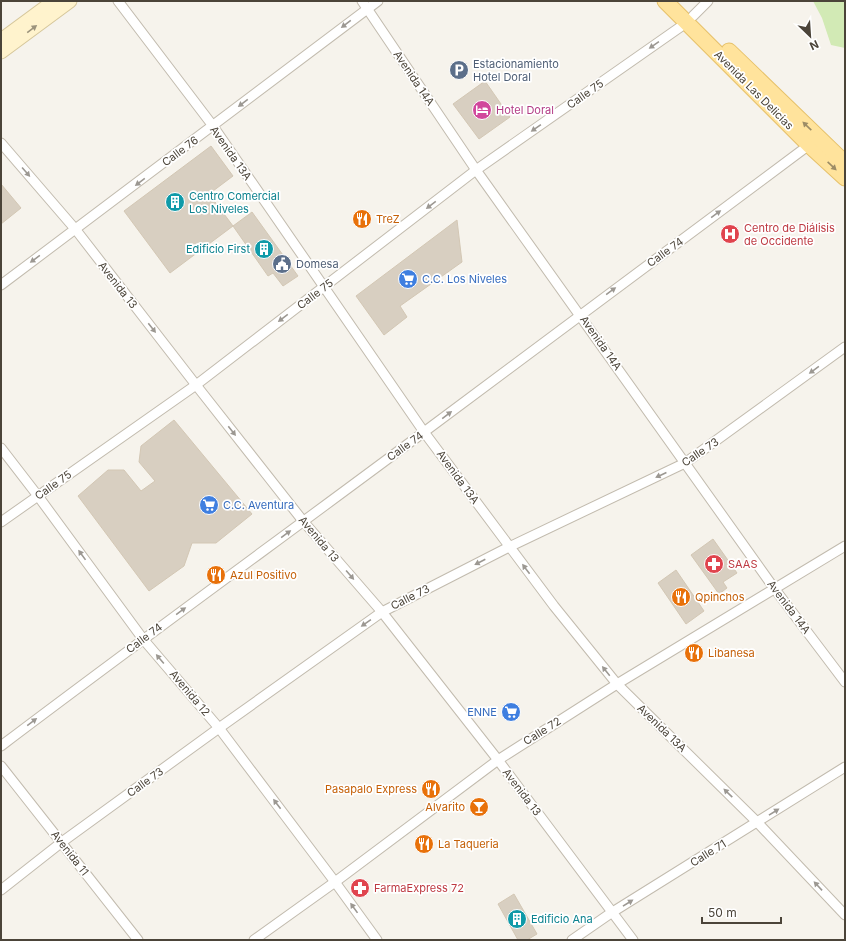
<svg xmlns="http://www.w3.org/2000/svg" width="846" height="941" font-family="Inter,sans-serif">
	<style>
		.green { fill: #d2eab5 }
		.building { fill: #d8cfc1; stroke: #d3c7b4 }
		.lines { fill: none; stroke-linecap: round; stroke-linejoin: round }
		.minor-casing { stroke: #c2bbae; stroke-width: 11 }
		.secondary-casing { stroke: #d6c79b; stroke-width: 15 }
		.primary-casing { stroke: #e6c16a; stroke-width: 17 }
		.minor { stroke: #fff; stroke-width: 9 }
		.secondary { stroke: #fff3cd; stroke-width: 13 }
		.primary { stroke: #ffe39c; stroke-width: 15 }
		.oneway { fill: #9c9892 }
		.oneway2 { fill: #9c937c }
		.oneway3 { fill: #9c8c66 }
		.labels { text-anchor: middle; stroke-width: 3.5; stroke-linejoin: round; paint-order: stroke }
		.service-label { font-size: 11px; fill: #4e5e75; stroke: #fff; text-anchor: start }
		.street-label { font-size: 11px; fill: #4b4439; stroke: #fff }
		.hotel-label { font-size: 11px; fill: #b23c85; stroke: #fff; text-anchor: start }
		.culture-label { font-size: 11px; fill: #0d838f; stroke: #fff; text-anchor: start }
		.food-label { font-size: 11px; fill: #c56008; stroke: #fff; text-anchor: start }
		.health-label { font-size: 11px; fill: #be3a42; stroke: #fff; text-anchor: start }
		.shop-label { font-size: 11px; fill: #366cbe; stroke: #fff; text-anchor: start }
	</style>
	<rect width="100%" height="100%" fill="#f6f3ec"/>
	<path class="green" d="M 813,1 L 845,1 L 845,48 L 831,45 L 822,18 Z"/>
	<g class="building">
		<path d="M 485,81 L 510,117 L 479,139 L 453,104 Z"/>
		<path d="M 211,146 L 233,176 L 209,194 L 233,226 L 170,273 L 124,211 Z"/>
		<path d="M 1,184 L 21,208 L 1,224 Z"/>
		<path d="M 252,212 L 298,276 L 283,286 L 273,273 L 268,276 L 233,226 Z"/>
		<path d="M 457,220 L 462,262 L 400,306 L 407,317 L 384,335 L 356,296 Z"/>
		<path d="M 174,420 L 252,514 L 216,543 L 192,543 L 184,566 L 149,591 L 78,496 L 108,470 L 124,470 L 141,491 L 155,481 L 139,462 L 141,446 Z"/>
		<path d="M 713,539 L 737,573 L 723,582 L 727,588 L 719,594 L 691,555 Z"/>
		<path d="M 676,570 L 704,611 L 686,624 L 658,583 Z"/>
		<path d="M 514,894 L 537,934 L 527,940 L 518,940 L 498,904 Z"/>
	</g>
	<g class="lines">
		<defs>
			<g id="minor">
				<path d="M 118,1 L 213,126 L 424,432 L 554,606 L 617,684 L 757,822 L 845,915"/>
				<path d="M 362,1 L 476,170 L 774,588 L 845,682"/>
				<path d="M 693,16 L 708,1"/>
				<path d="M 1,143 L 76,230 L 196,385 L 303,521 L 382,612 L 498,760 L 633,940"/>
				<path d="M 1,285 L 378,1"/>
				<path d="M 1,448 L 38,496 L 143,639 L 219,728 L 335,882 L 377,940"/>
				<path d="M 1,522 L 196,385 L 476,170 L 686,23"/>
				<path d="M 1,746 C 141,640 283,537 424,432 C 552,336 680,240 809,145"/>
				<path d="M 1,766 L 138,940"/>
				<path d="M 1,890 L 62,842 L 219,728 L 382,612 L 509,547 L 685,463 L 845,347"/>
				<path d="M 254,940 L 335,882 L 498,760 L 617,684 L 845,546"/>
				<path d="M 572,940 L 611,913 L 845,767"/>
			</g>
			<g id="secondary">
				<path d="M 1,40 L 54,1"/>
				<path d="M 1,52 L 70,1"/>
			</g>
			<g id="primary">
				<path d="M 665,1 L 809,145 L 845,178"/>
				<path d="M 729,51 L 845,163"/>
			</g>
		</defs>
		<use href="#minor" class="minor-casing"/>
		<use href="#secondary" class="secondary-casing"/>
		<use href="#primary" class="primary-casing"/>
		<use href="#minor" class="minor"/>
		<use href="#secondary" class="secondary"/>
		<use href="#primary" class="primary"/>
	</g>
	<defs><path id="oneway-solid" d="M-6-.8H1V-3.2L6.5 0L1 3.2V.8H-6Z"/></defs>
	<g class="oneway">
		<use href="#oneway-solid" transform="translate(346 24) rotate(143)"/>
		<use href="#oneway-solid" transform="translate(654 45) rotate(145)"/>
		<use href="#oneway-solid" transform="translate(243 103) rotate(143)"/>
		<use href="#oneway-solid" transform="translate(536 128) rotate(145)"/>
		<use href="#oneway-solid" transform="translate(26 172) rotate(49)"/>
		<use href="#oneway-solid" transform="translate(140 182) rotate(143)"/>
		<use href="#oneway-solid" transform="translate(431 205) rotate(143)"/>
		<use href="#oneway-solid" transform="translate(716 214) rotate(-36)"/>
		<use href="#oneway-solid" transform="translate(35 259) rotate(144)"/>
		<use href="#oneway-solid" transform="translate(611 291) rotate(-36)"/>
		<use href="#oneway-solid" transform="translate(283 318) rotate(143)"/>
		<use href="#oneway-solid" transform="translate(152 328) rotate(52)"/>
		<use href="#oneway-solid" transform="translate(814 370) rotate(144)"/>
		<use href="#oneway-solid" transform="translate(447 415) rotate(-37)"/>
		<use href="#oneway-solid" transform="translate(232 431) rotate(52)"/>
		<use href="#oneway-solid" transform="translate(661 475) rotate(155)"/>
		<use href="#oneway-solid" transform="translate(286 534) rotate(-36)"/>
		<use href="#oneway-solid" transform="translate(82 555) rotate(-126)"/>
		<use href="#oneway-solid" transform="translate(480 562) rotate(153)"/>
		<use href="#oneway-solid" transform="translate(526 569) rotate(-127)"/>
		<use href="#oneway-solid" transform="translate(350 575) rotate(49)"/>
		<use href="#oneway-solid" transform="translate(181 611) rotate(-36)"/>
		<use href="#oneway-solid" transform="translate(366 623) rotate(145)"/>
		<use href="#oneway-solid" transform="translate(160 659) rotate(-130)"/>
		<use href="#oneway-solid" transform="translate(606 671) rotate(-129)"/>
		<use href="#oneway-solid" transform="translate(32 722) rotate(-37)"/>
		<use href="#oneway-solid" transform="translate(728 793) rotate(-136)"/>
		<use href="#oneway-solid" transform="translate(277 804) rotate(-127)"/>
		<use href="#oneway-solid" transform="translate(774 812) rotate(-32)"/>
		<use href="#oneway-solid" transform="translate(818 886) rotate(-133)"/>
		<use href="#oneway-solid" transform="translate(628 903) rotate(-32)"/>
		<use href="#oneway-solid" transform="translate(354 908) rotate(-126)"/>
	</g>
	<use class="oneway2" href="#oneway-solid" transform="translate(32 29) rotate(-37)"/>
	<g class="oneway3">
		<use href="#oneway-solid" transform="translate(807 126) rotate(-136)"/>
		<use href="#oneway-solid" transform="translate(832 166) rotate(43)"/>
	</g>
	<defs>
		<symbol id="parking-disc" viewBox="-11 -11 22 22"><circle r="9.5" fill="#5c6f8a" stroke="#fff"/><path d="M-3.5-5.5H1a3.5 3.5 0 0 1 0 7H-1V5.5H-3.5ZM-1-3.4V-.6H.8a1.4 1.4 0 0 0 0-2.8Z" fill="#fff"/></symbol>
		<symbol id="hotel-disc" viewBox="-11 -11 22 22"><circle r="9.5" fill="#d1479c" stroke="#fff"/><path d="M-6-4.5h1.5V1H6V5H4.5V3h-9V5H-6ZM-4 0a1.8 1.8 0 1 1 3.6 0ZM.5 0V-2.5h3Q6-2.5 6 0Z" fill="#fff"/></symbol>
		<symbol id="building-disc" viewBox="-11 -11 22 22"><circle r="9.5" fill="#0f9aa8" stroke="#fff"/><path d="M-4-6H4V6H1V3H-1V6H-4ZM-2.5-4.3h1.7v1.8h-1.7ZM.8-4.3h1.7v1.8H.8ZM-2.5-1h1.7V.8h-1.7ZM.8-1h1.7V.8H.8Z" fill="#fff"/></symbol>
		<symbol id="restaurant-disc" viewBox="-11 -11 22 22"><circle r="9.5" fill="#e8710a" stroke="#fff"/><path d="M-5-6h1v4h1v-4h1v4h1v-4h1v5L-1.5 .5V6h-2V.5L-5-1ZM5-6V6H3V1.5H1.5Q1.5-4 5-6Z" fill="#fff"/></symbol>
		<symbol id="hospital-disc" viewBox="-11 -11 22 22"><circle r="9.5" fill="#e0444e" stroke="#fff"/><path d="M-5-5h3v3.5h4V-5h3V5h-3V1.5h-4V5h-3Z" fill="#fff"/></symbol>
		<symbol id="civic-disc" viewBox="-11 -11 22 22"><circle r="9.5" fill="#5c6f8a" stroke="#fff"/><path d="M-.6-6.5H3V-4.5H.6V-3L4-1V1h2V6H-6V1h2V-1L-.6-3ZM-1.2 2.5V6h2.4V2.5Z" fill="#fff"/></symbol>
		<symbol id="supermarket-disc" viewBox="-11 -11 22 22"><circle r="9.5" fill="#3f7fe0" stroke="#fff"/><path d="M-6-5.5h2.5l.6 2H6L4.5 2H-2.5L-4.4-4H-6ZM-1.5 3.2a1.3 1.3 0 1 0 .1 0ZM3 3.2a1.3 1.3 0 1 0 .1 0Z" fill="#fff"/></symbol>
		<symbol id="pharmacy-disc" viewBox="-11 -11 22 22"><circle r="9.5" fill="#e0444e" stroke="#fff"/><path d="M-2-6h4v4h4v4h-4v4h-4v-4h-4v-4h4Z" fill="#fff"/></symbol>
		<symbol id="bar-disc" viewBox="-11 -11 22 22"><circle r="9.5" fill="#e8710a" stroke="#fff"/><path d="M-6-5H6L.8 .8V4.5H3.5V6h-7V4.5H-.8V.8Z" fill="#fff"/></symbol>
	</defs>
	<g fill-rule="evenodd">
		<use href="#parking-disc" x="448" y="59" width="22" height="22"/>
		<use href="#hotel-disc" x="471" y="99" width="22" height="22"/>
		<use href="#building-disc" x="164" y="191" width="22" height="22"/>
		<use href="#restaurant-disc" x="351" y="208" width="22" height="22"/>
		<use href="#hospital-disc" x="719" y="223" width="22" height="22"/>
		<use href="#building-disc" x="253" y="238" width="22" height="22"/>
		<use href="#civic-disc" x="271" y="253" width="22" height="22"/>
		<use href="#supermarket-disc" x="397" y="268" width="22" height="22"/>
		<use href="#supermarket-disc" x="198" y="494" width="22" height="22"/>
		<use href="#pharmacy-disc" x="703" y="553" width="22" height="22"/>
		<use href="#restaurant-disc" x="205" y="564" width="22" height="22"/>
		<use href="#restaurant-disc" x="670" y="586" width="22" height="22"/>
		<use href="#restaurant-disc" x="683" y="642" width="22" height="22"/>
		<use href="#supermarket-disc" x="500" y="701" width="22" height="22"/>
		<use href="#restaurant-disc" x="420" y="778" width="22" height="22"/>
		<use href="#bar-disc" x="468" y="796" width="22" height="22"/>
		<use href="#restaurant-disc" x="413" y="833" width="22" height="22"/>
		<use href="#pharmacy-disc" x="349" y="877" width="22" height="22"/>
		<use href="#building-disc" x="506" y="908" width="22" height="22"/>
	</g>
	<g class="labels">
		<g class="service-label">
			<text x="473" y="68">Estacionamiento<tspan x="473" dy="13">Hotel Doral</tspan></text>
			<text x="296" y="268">Domesa</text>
		</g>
		<g class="street-label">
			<text transform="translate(414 78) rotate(56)" y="4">Avenida 14A</text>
			<text transform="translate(754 90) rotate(45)" y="4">Avenida Las Delicias</text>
			<text transform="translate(585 94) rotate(-35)" y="4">Calle 75</text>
			<text transform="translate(180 151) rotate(-37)" y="4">Calle 76</text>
			<text transform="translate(231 153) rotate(55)" y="4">Avenida 13A</text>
			<text transform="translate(665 252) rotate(-36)" y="4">Calle 74</text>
			<text transform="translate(118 285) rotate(52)" y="4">Avenida 13</text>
			<text transform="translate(315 294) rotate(-37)" y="4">Calle 75</text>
			<text transform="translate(601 343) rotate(55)" y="4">Avenida 14A</text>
			<text transform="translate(405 446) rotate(-36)" y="4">Calle 74</text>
			<text transform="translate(700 452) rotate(-34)" y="4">Calle 73</text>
			<text transform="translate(458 477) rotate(54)" y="4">Avenida 13A</text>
			<text transform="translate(53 485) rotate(-35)" y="4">Calle 75</text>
			<text transform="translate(319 539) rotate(50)" y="4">Avenida 13</text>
			<text transform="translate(410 597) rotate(-27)" y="4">Calle 73</text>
			<text transform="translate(789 607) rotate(53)" y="4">Avenida 14A</text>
			<text transform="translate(144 638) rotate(-37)" y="4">Calle 74</text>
			<text transform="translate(190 693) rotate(50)" y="4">Avenida 12</text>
			<text transform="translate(662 728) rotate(44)" y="4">Avenida 13A</text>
			<text transform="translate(542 731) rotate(-32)" y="4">Calle 72</text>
			<text transform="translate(145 782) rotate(-36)" y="4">Calle 73</text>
			<text transform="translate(522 792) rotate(53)" y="4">Avenida 13</text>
			<text transform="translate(70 853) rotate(52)" y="4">Avenida 11</text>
			<text transform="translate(708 853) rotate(-32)" y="4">Calle 71</text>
		</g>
		<g class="hotel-label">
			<text x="496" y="114">Hotel Doral</text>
		</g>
		<g class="culture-label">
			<text x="189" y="200">Centro Comercial<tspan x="189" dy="13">Los Niveles</tspan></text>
			<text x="250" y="253" text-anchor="end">Edificio First</text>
			<text x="531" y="923">Edificio Ana</text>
		</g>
		<g class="food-label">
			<text x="376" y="223">TreZ</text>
			<text x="230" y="579">Azul Positivo</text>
			<text x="695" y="601">Qpinchos</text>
			<text x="708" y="657">Libanesa</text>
			<text x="417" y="793" text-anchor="end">Pasapalo Express</text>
			<text x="465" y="811" text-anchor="end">Alvarito</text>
			<text x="438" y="848">La Taqueria</text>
		</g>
		<g class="health-label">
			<text x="744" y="232">Centro de Diálisis<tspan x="744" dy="13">de Occidente</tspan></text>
			<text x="728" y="568">SAAS</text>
			<text x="374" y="892">FarmaExpress 72</text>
		</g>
		<g class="shop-label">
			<text x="422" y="283">C.C. Los Niveles</text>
			<text x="223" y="509">C.C. Aventura</text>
			<text x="497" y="716" text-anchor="end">ENNE</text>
		</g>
	</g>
	<rect width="846" height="941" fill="none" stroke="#4b4439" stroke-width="4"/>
	<g transform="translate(810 36) rotate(155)" stroke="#ffffff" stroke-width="3" paint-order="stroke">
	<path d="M0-3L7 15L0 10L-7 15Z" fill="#4b4439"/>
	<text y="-6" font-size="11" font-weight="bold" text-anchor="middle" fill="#4b4439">N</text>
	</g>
	<path d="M702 917v6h79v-6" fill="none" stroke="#4b4439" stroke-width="2"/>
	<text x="708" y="917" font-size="12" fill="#4b4439" stroke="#ffffff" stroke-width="3" paint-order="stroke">50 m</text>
</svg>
